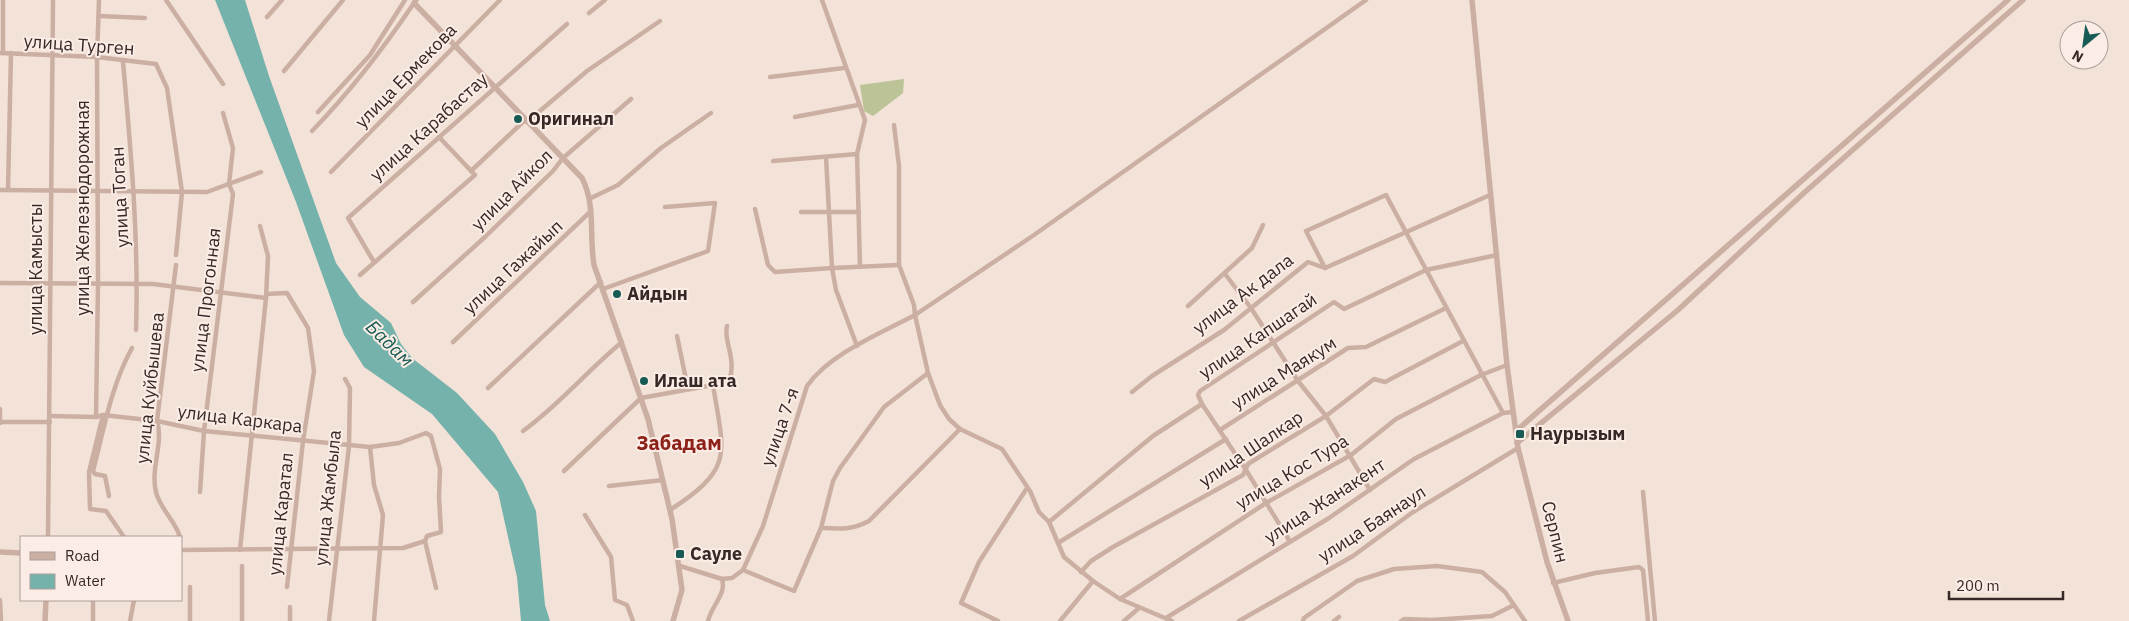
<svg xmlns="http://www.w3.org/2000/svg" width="2129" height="621" font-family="'IBM Plex Sans',sans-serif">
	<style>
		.green { fill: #bbc397 }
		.water { fill: #75b2ab }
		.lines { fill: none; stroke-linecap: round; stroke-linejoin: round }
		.minor { stroke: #ccafa3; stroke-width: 4.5 }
		.tertiary { stroke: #ccafa3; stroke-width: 5.5 }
		.poi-dot { fill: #185b55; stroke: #fbede5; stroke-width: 2 }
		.labels { text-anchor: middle; stroke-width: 4; stroke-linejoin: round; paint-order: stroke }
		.street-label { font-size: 18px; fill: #362826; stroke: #fbede5 }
		.poi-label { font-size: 18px; font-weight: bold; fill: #362826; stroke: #fbede5; text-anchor: start }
		.water-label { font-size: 19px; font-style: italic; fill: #185b55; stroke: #fbede5 }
		.quarter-label { font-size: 20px; font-weight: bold; fill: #8c2219; stroke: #fbede5 }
	</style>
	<rect width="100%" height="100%" fill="#f3e2d8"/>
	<path class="green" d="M 904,79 L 903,93 L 873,116 L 864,111 L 860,85 Z"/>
	<path class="water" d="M 215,0 L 245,0 L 269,76 L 336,263 L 360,297 L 391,323 L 401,344 L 412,358 L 457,393 L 495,434 L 523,482 L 536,511 L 545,605 L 550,621 L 521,621 L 517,577 L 498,492 L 432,414 L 364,367 L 344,335 L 296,202 Z"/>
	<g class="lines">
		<g class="minor">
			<path d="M 166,0 L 223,84"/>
			<path d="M 822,0 L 865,120 L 857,154 L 860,267"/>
			<path d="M 589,13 L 605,0"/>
			<path d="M 99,16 L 145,18"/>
			<path d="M 267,17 L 282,0"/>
			<path d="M 0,53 L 97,57 L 156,64 L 167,88 L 182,192 L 176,255"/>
			<path d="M 3,53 L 3,0"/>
			<path d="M 123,62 C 131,152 139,240 136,330"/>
			<path d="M 284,71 L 343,0"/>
			<path d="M 770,77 L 844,68"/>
			<path d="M 318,112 L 370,55 L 405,0"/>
			<path d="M 795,117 L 858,105"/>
			<path d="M 527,122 L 587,71 L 660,21"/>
			<path d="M 894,125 L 899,166 L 899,265 L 914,305 L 915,315 L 1034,235 L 1366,0"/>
			<path d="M 312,131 C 351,91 383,49 414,3"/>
			<path d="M 826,157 L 832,268 L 899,265"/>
			<path d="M 773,161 L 857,154"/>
			<path d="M 471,171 L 525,120"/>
			<path d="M 331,172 L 500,0"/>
			<path d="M 0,190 L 207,192 L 261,172"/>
			<path d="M 8,190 L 11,53"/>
			<path d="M 589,199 L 618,185 L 661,148 L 711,113"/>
			<path d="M 755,209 L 768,265 L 775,272 L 832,268 L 836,290 L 857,346"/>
			<path d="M 801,212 L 859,212"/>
			<path d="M 374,262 L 348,218 L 567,24"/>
			<path d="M 176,265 L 157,421 C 164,443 150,468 156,492 C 160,509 175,520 180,537"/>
			<path d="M 1325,268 L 1306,231 L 1386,195 L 1503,413 L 1512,412"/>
			<path d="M 1225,274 L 1251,308 L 1298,381 L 1326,416 L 1370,490"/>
			<path d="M 360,275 L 475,175 L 439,137"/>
			<path d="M 0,283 L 153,284 L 266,298"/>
			<path d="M 603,289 L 708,251 L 715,203 L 665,207"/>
			<path d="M 266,294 L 287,293 L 308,328 L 314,371 L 303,441 L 287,587"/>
			<path d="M 413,302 L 485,237 L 553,171 L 563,158 L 631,99"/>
			<path d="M 1188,306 L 1252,248 L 1263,225"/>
			<path d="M 677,336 L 688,389"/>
			<path d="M 453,342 L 591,211"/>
			<path d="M 488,388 L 601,282"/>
			<path d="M 1132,392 L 1152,376 L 1224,330 L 1308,262 L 1325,268 L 1490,195"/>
			<path d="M 1202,404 L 1246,470 L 1289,540"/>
			<path d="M 0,409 L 0,423"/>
			<path d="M 103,415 L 89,472 L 90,509 L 106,511 L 124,537"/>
			<path d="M 50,416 L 96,417 L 103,415 L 157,421 L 204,431 L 370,447 L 399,443 L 426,433 L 431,436 L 440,469 L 439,497 L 441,532 L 427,536 L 425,541 L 436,588"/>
			<path d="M 96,417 L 98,284 L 97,57 L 99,0"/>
			<path d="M 0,422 L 50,422"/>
			<path d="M 1220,430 L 1348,348 L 1366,347 L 1446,308"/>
			<path d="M 523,431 C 559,405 588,370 622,342"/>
			<path d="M 370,447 L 374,485 L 383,515 L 374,621"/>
			<path d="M 564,471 L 641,398 L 713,385"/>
			<path d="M 609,486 L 663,480"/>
			<path d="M 200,492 L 204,431 L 233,194 L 229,184 L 233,148 L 223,113"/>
			<path d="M 1643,492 L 1655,621"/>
			<path d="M 109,496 L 105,476 L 95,474 L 93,471 C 104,429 111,386 132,348"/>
			<path d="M 670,510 C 735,468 724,454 713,385 L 730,378 C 736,357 723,340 727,326"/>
			<path d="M 585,515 L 611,557 L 615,600 L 627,605 L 633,621"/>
			<path d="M 1049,522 L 1153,436 L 1202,404 L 1198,395 L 1200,391 L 1334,302 L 1344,309 L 1426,270 L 1497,255"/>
			<path d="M 821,528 C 840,529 852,530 869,521 L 960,429"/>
			<path d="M 48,537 L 53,0"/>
			<path d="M 1058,543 L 1226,439"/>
			<path d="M 181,550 L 403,548 L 425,541"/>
			<path d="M 240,550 L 266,298 L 268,256 L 260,226"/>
			<path d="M 680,566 L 722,579"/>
			<path d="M 743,570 L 763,526 L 807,386 C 829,354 881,333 915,315 L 928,373"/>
			<path d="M 1081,572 L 1091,561 L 1113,547 L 1243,475 L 1248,464 L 1326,416 L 1374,379 L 1385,382 L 1463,341"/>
			<path d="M 1553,583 L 1595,573 L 1639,567 L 1643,570 L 1648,621"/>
			<path d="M 190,587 L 190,621"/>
			<path d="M 1120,599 L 1266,503 L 1351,455 L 1396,419 L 1481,375 L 1507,365"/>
			<path d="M 0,600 L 1,621"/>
			<path d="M 290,607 L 290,621"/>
			<path d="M 1166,618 L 1329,518 L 1414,459 L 1503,413"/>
			<path d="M 93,621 L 93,600"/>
			<path d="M 130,621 L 134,600"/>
			<path d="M 242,621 L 242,566"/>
			<path d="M 329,621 L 349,446 L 350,388 L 345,379"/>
			<path d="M 708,621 C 711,606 727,594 722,579 L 732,578 L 743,570 L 794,591 L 821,528 L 833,481 L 840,468 L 884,407 L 928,373 L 940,405 L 949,419 L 960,429 L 1002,449 L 1030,491 L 1039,512 L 1049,522 L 1064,557 L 1093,581 L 1120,599 L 1172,621"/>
			<path d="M 998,621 L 961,603 L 979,562 L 1027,488"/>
			<path d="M 1060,621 L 1093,581"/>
			<path d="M 1124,621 L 1139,608"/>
			<path d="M 1239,621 L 1353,556 L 1413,512 L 1518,448"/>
			<path d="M 1303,621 L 1304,618 L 1357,581 L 1394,569 L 1437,566 L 1482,572 L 1505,592 L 1525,621"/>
			<path d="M 1334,621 L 1339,617"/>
			<path d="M 1401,621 L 1404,619 L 1432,620 L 1492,616 L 1514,605"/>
		</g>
		<g class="tertiary">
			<path d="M 416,0 L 414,3 L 582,178 C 596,205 589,236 594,265 L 648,419 L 672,519 L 682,590 L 673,621"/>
			<path d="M 1472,0 L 1507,365 L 1518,448 L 1547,562 L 1568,621"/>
			<path d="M 1516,431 L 2008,0"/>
			<path d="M 1517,443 L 1678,310 L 1805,192 L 2023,0"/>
			<path d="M 0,552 L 21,553"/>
			<path d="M 45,621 L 46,600"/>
		</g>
	</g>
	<g class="poi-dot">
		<circle cx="518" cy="119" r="5"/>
		<circle cx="617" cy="294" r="5"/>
		<circle cx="644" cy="381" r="5"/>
		<rect x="1515" y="429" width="10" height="10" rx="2.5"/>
		<rect x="675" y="549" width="10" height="10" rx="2.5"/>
	</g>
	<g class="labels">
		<g class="street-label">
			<text transform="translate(79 45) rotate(4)" y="6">улица Турген</text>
			<text transform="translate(406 76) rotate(-46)" y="6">улица Ермекова</text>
			<text transform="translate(429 127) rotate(-42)" y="6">улица Карабастау</text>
			<text transform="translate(512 190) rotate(-45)" y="6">улица Айкол</text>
			<text transform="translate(120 197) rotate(-93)" y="6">улица Тоган</text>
			<text transform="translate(83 208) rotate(-90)" y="6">улица Железнодорожная</text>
			<text transform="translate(513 267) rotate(-43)" y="6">улица Гажайып</text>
			<text transform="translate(36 269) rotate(-90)" y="6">улица Камысты</text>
			<text transform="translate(1243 294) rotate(-37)" y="6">улица Ак дала</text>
			<text transform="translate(206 300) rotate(-83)" y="6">улица Прогонная</text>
			<text transform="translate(1258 336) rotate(-34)" y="6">улица Капшагай</text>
			<text transform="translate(1284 373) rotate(-32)" y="6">улица Маякум</text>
			<text transform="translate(150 388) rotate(-84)" y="6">улица Куйбышева</text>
			<text transform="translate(240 419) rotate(7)" y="6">улица Каркара</text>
			<text transform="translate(780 427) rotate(-71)" y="6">улица 7-я</text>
			<text transform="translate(1251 449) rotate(-34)" y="6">улица Шалкар</text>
			<text transform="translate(1292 472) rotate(-31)" y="6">улица Кос Тура</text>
			<text transform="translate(328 498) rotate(-84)" y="6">улица Жамбыла</text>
			<text transform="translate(1325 501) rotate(-33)" y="6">улица Жанакент</text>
			<text transform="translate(281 514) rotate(-84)" y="6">улица Каратал</text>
			<text transform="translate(1372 524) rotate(-33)" y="6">улица Баянаул</text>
			<text transform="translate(1555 532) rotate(76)" y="6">Серпин</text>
		</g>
		<g class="poi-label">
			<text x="528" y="125">Оригинал</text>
			<text x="627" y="300">Айдын</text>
			<text x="654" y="387">Илаш ата</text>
			<text x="1530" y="440">Наурызым</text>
			<text x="690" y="560">Сауле</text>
		</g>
		<g class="water-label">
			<text transform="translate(390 343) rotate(44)" y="7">Бадам</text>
		</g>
		<g class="quarter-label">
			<text x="679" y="450">Забадам</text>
		</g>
	</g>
	<rect x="20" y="536" width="162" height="65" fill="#fbede5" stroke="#ac9e99"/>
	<rect x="30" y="552" width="25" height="8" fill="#ccafa3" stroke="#ac9e99"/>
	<text x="65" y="561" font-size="15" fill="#362826">Road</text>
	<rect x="30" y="574" width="25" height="15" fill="#75b2ab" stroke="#ac9e99"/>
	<text x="65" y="586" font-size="15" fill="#362826">Water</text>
	<g transform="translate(2084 45) rotate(209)"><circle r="24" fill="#fbede5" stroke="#ac9e99"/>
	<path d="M0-4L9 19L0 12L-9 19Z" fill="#185b55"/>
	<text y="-8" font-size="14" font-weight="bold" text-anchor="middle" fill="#362826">N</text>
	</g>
	<path d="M1949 591v8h114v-8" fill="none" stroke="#362826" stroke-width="2.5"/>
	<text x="1956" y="591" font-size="15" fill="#362826" stroke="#fbede5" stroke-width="4" paint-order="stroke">200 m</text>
</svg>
